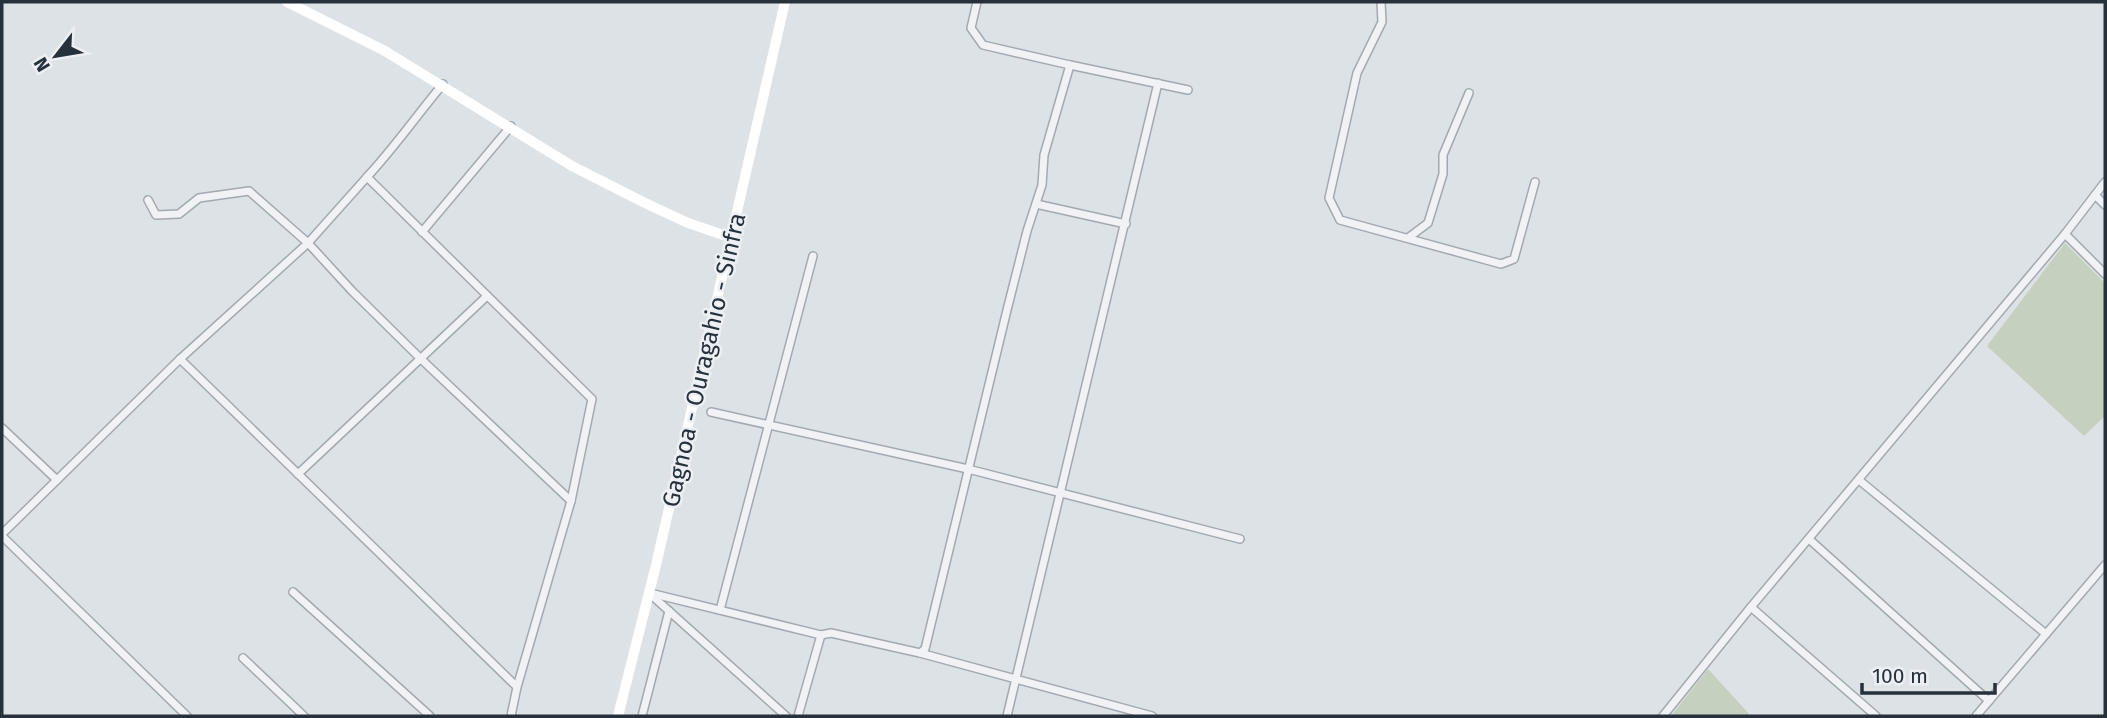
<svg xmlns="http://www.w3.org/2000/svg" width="2107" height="718" font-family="'Fira Sans',sans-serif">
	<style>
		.green { fill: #c5d0bf }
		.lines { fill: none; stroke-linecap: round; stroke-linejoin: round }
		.street-casing { stroke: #a3a9b0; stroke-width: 10 }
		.street { stroke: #f0f2f5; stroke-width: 7 }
		.secondary { stroke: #fff; stroke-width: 10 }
		.labels { text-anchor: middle; stroke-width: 5; stroke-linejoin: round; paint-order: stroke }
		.street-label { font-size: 24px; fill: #27313c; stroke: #ecf0f4 }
	</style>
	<rect width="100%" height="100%" fill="#dde2e6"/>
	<g class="green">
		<path d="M 2065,243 L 2105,283 L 2105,416 L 2084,436 L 1987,346 Z"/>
		<path d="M 1708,669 L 1751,716 L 1671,716 Z"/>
	</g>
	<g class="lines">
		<defs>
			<g id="street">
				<path d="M 1381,2 L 1382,22 L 1357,73 L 1329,198 L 1340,220 L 1501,264 L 1514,259 L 1535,182"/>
				<path d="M 1070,65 L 1188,90"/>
				<path d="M 367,177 C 394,148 417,115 443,84"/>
				<path d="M 2095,195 L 2105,205"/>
				<path d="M 148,200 L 156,215 L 179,214 L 199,198 L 249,191 L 308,243 L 352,291 L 421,359 L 571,501"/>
				<path d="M 1036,204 L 1126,224"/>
				<path d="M 422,232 L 511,126"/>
				<path d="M 2065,234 L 2105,274"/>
				<path d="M 1408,238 L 1428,223 L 1443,174 L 1443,155 L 1469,93"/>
				<path d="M 711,412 L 968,469 L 1240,539"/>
				<path d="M 2,428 L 57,480"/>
				<path d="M 298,474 L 487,296"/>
				<path d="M 1859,480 L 2046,634"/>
				<path d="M 2,534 L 180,359"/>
				<path d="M 2,536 L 187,716"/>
				<path d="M 1809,539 L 1989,701"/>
				<path d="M 293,592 L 430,716"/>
				<path d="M 649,593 L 786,716"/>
				<path d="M 650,593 L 821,635"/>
				<path d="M 1751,607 L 1876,716"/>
				<path d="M 720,610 L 813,256"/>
				<path d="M 920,653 L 1152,716"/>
				<path d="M 243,658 L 304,716"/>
				<path d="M 511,716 L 517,687 L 571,501 L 592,399 L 367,177 L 308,243 L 180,359 L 517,687"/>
				<path d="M 642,716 L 669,611"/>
				<path d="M 798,716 L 821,635 L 831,633 L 920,653 L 925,649 L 1007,310 L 1027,231 L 1042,185 L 1044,155 L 1070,65 L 983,45 L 971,28 L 977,2"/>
				<path d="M 1007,716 L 1158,83"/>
				<path d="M 1663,716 L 1751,607 L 2065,234 L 2105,182"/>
				<path d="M 1976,716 L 2105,565"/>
			</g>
		</defs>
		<use href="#street" class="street-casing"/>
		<use href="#street" class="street"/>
		<g class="secondary">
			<path d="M 287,2 L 385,51 L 572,166 L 643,202 L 688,223 L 732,238"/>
			<path d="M 618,716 L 656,565 L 785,2"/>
		</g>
	</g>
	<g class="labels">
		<g class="street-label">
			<text transform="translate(704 360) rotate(-77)" y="8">Gagnoa - Ouragahio - Sinfra</text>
		</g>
	</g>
	<rect width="2107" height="718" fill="none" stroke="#27313c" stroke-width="7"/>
	<g transform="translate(56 56) rotate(239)" stroke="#ecf0f4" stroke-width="5" paint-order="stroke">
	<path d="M0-5L12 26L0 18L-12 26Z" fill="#27313c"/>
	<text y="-10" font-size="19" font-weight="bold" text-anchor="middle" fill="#27313c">N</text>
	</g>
	<path d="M1862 683v10h133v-10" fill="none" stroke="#27313c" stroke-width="3.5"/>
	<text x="1872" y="683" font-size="21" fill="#27313c" stroke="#ecf0f4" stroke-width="5" paint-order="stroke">100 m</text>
</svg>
